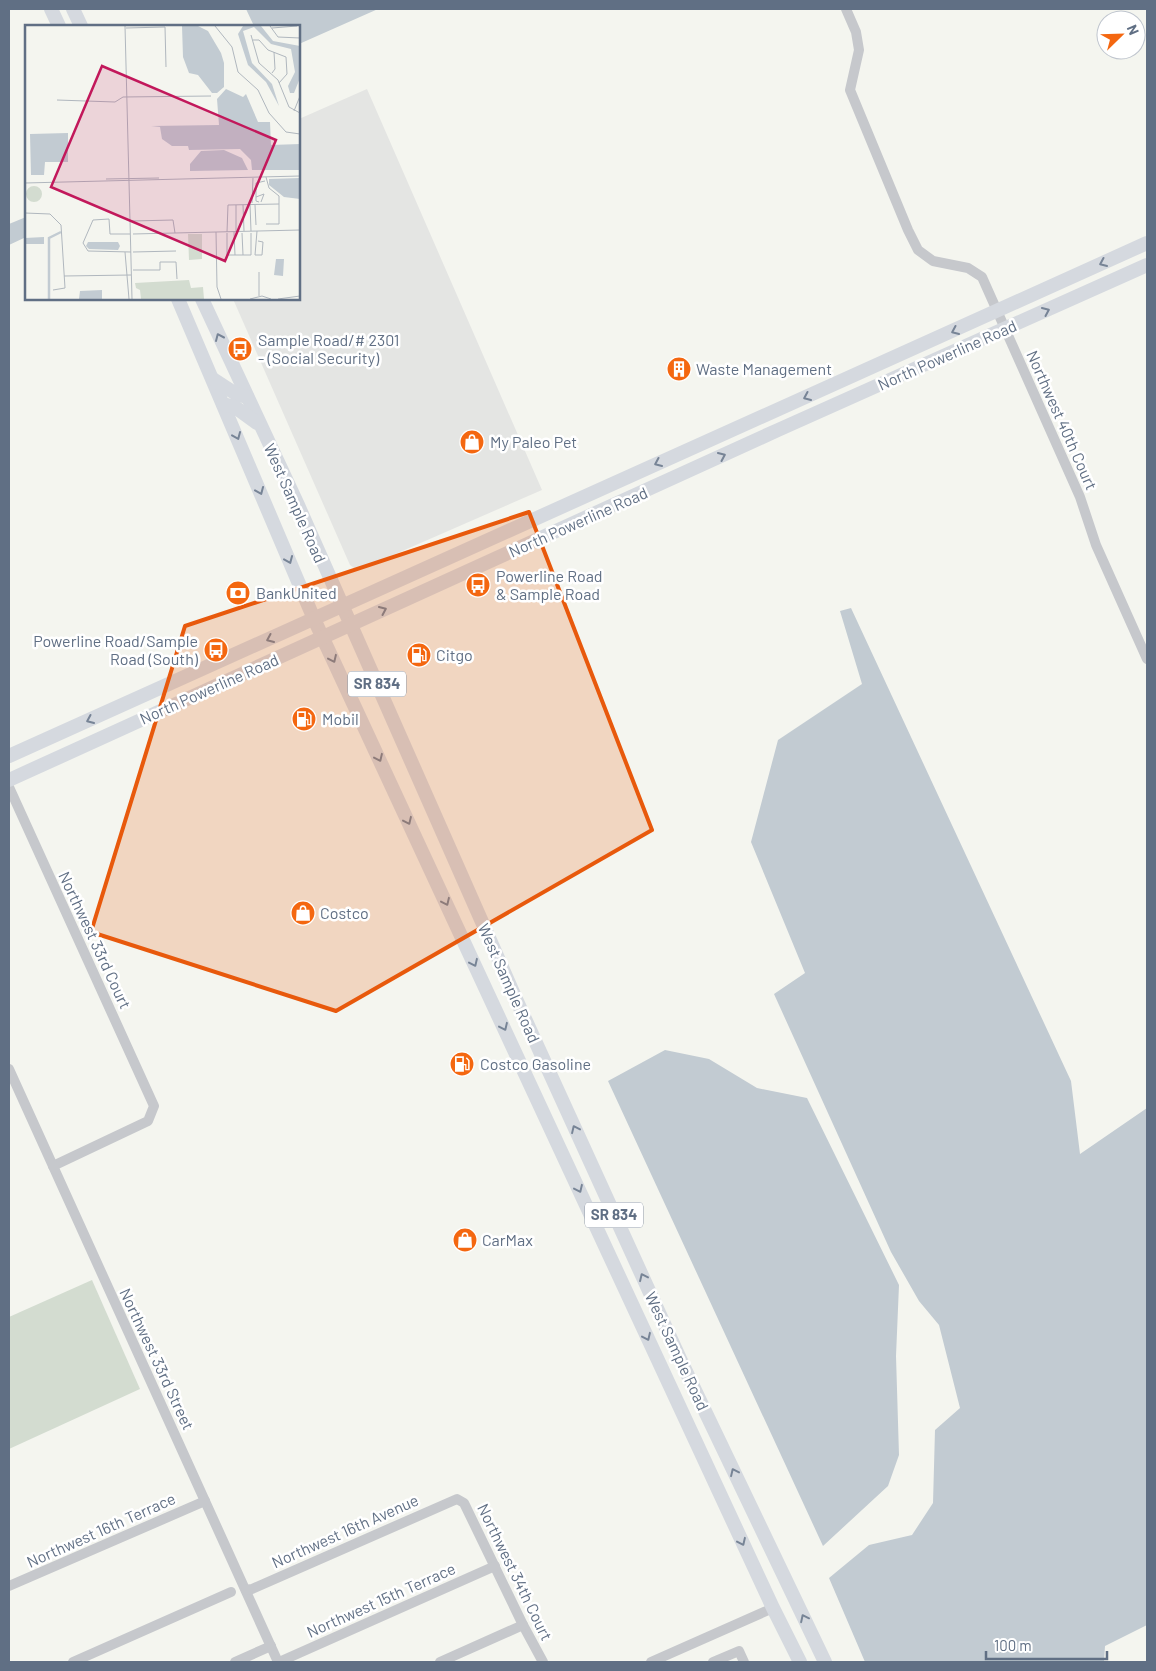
<svg xmlns="http://www.w3.org/2000/svg" width="1156" height="1671" font-family="Barlow,sans-serif">
	<style>
		.built { fill: #e4e5e3 }
		.green { fill: #d3dcd0 }
		.water { fill: #c2cbd2 }
		.lines { fill: none; stroke-linecap: round; stroke-linejoin: round }
		.minor { stroke: #c6c8cc; stroke-width: 10 }
		.major { stroke: #d5d9df; stroke-width: 14 }
		.oneway { stroke: #778496 }
		.marked { fill: #e8590c; fill-opacity: 0.2; stroke: #e8590c; stroke-width: 4; stroke-linejoin: round }
		.labels { text-anchor: middle; stroke-width: 5; stroke-linejoin: round; paint-order: stroke }
		.shield { fill: #fff; stroke: #909aa9; stroke-width: 1 }
		.shield-label { font-size: 15px; font-weight: bold; fill: #606f84 }
		.poi-label { font-size: 16px; fill: #606f84; stroke: #fff; text-anchor: start }
		.street-label { font-size: 16px; fill: #606f84; stroke: #fff }
		.inset-river { fill: none; stroke: #c2cbd2; stroke-width: 2.5 }
		.inset-road { fill: none; stroke: #b0b7be; stroke-width: 1 }
		.view { fill: #c2185b; fill-opacity: 0.15; stroke: #c2185b; stroke-width: 2.5 }
		.inset-edge { fill: none; stroke: #606f84; stroke-width: 2.5 }
	</style>
	<rect width="100%" height="100%" fill="#f4f5ef"/>
	<path class="built" d="M 367,89 L 542,490 L 361,569 L 354,568 L 350,565 L 233,299 L 299,299 L 299,119 Z"/>
	<path class="green" d="M 92,1280 L 140,1389 L 9,1449 L 9,1317 Z"/>
	<g class="water">
		<path d="M 246,9 L 378,9 L 299,44 L 299,26 L 254,26 Z"/>
		<path d="M 26,217 L 26,237 L 9,245 L 9,224 Z"/>
		<path d="M 851,608 L 1071,1081 L 1080,1154 L 1147,1108 L 1147,1625 L 1105,1646 L 1104,1662 L 865,1662 L 829,1578 L 869,1545 L 912,1535 L 933,1503 L 935,1430 L 960,1408 L 939,1325 L 919,1301 L 891,1252 L 774,994 L 805,973 L 751,842 L 778,740 L 862,684 L 840,611 Z"/>
		<path d="M 665,1050 L 709,1059 L 757,1088 L 807,1098 L 899,1285 L 896,1356 L 899,1455 L 888,1486 L 823,1546 L 608,1081 Z"/>
	</g>
	<g class="lines">
		<g class="minor">
			<path d="M 846,9 L 856,32 L 859,50 L 850,90 L 908,230 L 918,250 L 933,261 L 968,268 L 982,277 L 1080,497 L 1096,545 L 1147,659"/>
			<path d="M 9,787 L 154,1106 L 148,1121 L 53,1166"/>
			<path d="M 9,1069 L 278,1662"/>
			<path d="M 9,1586 L 205,1501"/>
			<path d="M 246,1590 L 252,1589 L 457,1499 L 464,1503 L 523,1625 L 543,1662"/>
			<path d="M 73,1662 L 231,1592"/>
			<path d="M 235,1662 L 271,1646"/>
			<path d="M 279,1662 L 495,1566"/>
			<path d="M 440,1662 L 523,1625"/>
			<path d="M 651,1662 L 773,1608"/>
			<path d="M 713,1662 L 739,1651 L 744,1662"/>
		</g>
		<g class="major">
			<path d="M 51,9 L 59,26"/>
			<path d="M 73,9 L 81,26"/>
			<path d="M 178,299 L 314,619 L 773,1608 L 800,1662"/>
			<path d="M 202,299 L 298,505 L 516,999 L 681,1361 L 825,1662"/>
			<path d="M 213,379 L 236,394 L 247,397"/>
			<path d="M 223,404 L 235,407 L 257,423"/>
			<path d="M 9,756 L 1147,243"/>
			<path d="M 9,780 L 778,430 L 1147,265"/>
		</g>
	</g>
	<defs><path id="oneway-chevron" d="M-2-3.5L2.5 0L-2 3.5" fill="none" stroke-width="1.6" stroke-linecap="round" stroke-linejoin="round" transform="scale(1.25)"/></defs>
	<g class="oneway">
		<use href="#oneway-chevron" transform="translate(1103 263) rotate(156)"/>
		<use href="#oneway-chevron" transform="translate(1046 311) rotate(-24)"/>
		<use href="#oneway-chevron" transform="translate(955 331) rotate(156)"/>
		<use href="#oneway-chevron" transform="translate(219 337) rotate(-114)"/>
		<use href="#oneway-chevron" transform="translate(807 397) rotate(156)"/>
		<use href="#oneway-chevron" transform="translate(237 436) rotate(67)"/>
		<use href="#oneway-chevron" transform="translate(722 456) rotate(-24)"/>
		<use href="#oneway-chevron" transform="translate(658 463) rotate(156)"/>
		<use href="#oneway-chevron" transform="translate(260 491) rotate(67)"/>
		<use href="#oneway-chevron" transform="translate(289 560) rotate(67)"/>
		<use href="#oneway-chevron" transform="translate(383 610) rotate(-24)"/>
		<use href="#oneway-chevron" transform="translate(270 639) rotate(156)"/>
		<use href="#oneway-chevron" transform="translate(333 659) rotate(65)"/>
		<use href="#oneway-chevron" transform="translate(90 720) rotate(156)"/>
		<use href="#oneway-chevron" transform="translate(379 758) rotate(65)"/>
		<use href="#oneway-chevron" transform="translate(408 821) rotate(65)"/>
		<use href="#oneway-chevron" transform="translate(446 902) rotate(65)"/>
		<use href="#oneway-chevron" transform="translate(474 963) rotate(65)"/>
		<use href="#oneway-chevron" transform="translate(504 1027) rotate(65)"/>
		<use href="#oneway-chevron" transform="translate(575 1129) rotate(-115)"/>
		<use href="#oneway-chevron" transform="translate(579 1189) rotate(65)"/>
		<use href="#oneway-chevron" transform="translate(643 1277) rotate(-115)"/>
		<use href="#oneway-chevron" transform="translate(647 1337) rotate(65)"/>
		<use href="#oneway-chevron" transform="translate(734 1472) rotate(-115)"/>
		<use href="#oneway-chevron" transform="translate(742 1542) rotate(65)"/>
		<use href="#oneway-chevron" transform="translate(804 1618) rotate(-116)"/>
	</g>
	<path class="marked" d="M 529,512 L 652,830 L 336,1011 L 91,932 L 185,626 Z"/>
	<defs>
		<symbol id="bus-disc" viewBox="-11 -11 22 22"><circle r="9.5" fill="#f46710" stroke="#fff"/><path d="M-5-6H5V4H4V6H2V4H-2V6H-4V4H-5ZM-3.5-4V0h7V-4ZM-3.5 1.2v1.5H-2V1.2ZM2 1.2v1.5H3.5V1.2Z" fill="#fff"/></symbol>
		<symbol id="building-disc" viewBox="-11 -11 22 22"><circle r="9.5" fill="#f46710" stroke="#fff"/><path d="M-4-6H4V6H1V3H-1V6H-4ZM-2.5-4.3h1.7v1.8h-1.7ZM.8-4.3h1.7v1.8H.8ZM-2.5-1h1.7V.8h-1.7ZM.8-1h1.7V.8H.8Z" fill="#fff"/></symbol>
		<symbol id="shop-disc" viewBox="-11 -11 22 22"><circle r="9.5" fill="#f46710" stroke="#fff"/><path d="M-5-2.5h2.3a2.7 3.5 0 0 1 5.4 0H5L5.5 6h-11ZM-1.5-2.5h3a1.5 2.3 0 0 0-3 0Z" fill="#fff"/></symbol>
		<symbol id="bank-disc" viewBox="-11 -11 22 22"><circle r="9.5" fill="#f46710" stroke="#fff"/><path d="M-6-4H6V4H-6ZM0-2.3a2.3 2.3 0 1 0 0 4.6a2.3 2.3 0 1 0 0-4.6Z" fill="#fff"/></symbol>
		<symbol id="fuel-disc" viewBox="-11 -11 22 22"><circle r="9.5" fill="#f46710" stroke="#fff"/><path d="M-5.5-6h7V0h2V4h1.3V-2.5L3-4.5l.8-.8L6-3V5H2.5V1h-1V6h-7ZM-4.2-4.7v3.2H.2V-4.7Z" fill="#fff"/></symbol>
	</defs>
	<g fill-rule="evenodd">
		<use href="#bus-disc" x="226" y="335" width="28" height="28"/>
		<use href="#building-disc" x="665" y="355" width="28" height="28"/>
		<use href="#shop-disc" x="458" y="428" width="28" height="28"/>
		<use href="#bus-disc" x="464" y="571" width="28" height="28"/>
		<use href="#bank-disc" x="224" y="579" width="28" height="28"/>
		<use href="#bus-disc" x="202" y="636" width="28" height="28"/>
		<use href="#fuel-disc" x="405" y="641" width="28" height="28"/>
		<use href="#fuel-disc" x="290" y="705" width="28" height="28"/>
		<use href="#shop-disc" x="289" y="899" width="28" height="28"/>
		<use href="#fuel-disc" x="448" y="1050" width="28" height="28"/>
		<use href="#shop-disc" x="451" y="1226" width="28" height="28"/>
	</g>
	<g class="labels">
		<g class="shield">
			<rect x="348" y="671.5" width="58" height="25" rx="4"/>
			<rect x="585" y="1202.5" width="58" height="25" rx="4"/>
		</g>
		<g class="shield-label">
			<text x="377" y="689">SR 834</text>
			<text x="614" y="1220">SR 834</text>
		</g>
		<g class="poi-label">
			<text x="258" y="346">Sample Road/# 2301<tspan x="258" dy="18">- (Social Security)</tspan></text>
			<text x="696" y="375">Waste Management</text>
			<text x="490" y="448">My Paleo Pet</text>
			<text x="496" y="582">Powerline Road<tspan x="496" dy="18">&amp; Sample Road</tspan></text>
			<text x="256" y="599">BankUnited</text>
			<text x="198" y="647" text-anchor="end">Powerline Road/Sample<tspan x="198" dy="18">Road (South)</tspan></text>
			<text x="436" y="661">Citgo</text>
			<text x="322" y="725">Mobil</text>
			<text x="320" y="919">Costco</text>
			<text x="480" y="1070">Costco Gasoline</text>
			<text x="482" y="1246">CarMax</text>
		</g>
		<g class="street-label">
			<text transform="translate(947 355) rotate(-24)" y="6">North Powerline Road</text>
			<text transform="translate(1062 420) rotate(66)" y="6">Northwest 40th Court</text>
			<text transform="translate(295 503) rotate(66)" y="6">West Sample Road</text>
			<text transform="translate(578 522) rotate(-24)" y="6">North Powerline Road</text>
			<text transform="translate(209 689) rotate(-24)" y="6">North Powerline Road</text>
			<text transform="translate(95 940) rotate(65)" y="6">Northwest 33rd Court</text>
			<text transform="translate(509 983) rotate(66)" y="6">West Sample Road</text>
			<text transform="translate(677 1351) rotate(65)" y="6">West Sample Road</text>
			<text transform="translate(157 1359) rotate(65)" y="6">Northwest 33rd Street</text>
			<text transform="translate(101 1530) rotate(-24)" y="6">Northwest 16th Terrace</text>
			<text transform="translate(345 1531) rotate(-24)" y="6">Northwest 16th Avenue</text>
			<text transform="translate(515 1572) rotate(64)" y="6">Northwest 34th Court</text>
			<text transform="translate(381 1600) rotate(-24)" y="6">Northwest 15th Terrace</text>
		</g>
	</g>
	<g transform="translate(25 25)">
		<rect width="275" height="275" fill="#f4f5ef"/>
		<path d="M1 169a8 8 0 1 1 16 0a8 8 0 1 1-16 0ZM 163,209 L 177,209 L 177,234 L 164,235 ZM 164,255 L 166,263 L 178,262 L 179,274 L 116,274 L 115,265 L 111,263 L 110,258 Z" fill="#d3dcd0"/>
		<path d="M 157,1 L 173,1 L 183,6 L 196,28 L 199,38 L 199,62 L 192,68 L 187,68 L 173,50 L 164,48 L 158,32 ZM 218,1 L 236,1 L 248,16 L 275,21 L 275,53 L 269,68 L 265,68 L 263,61 L 270,47 L 266,24 L 246,19 L 229,2 L 218,6 L 227,38 L 247,59 L 254,81 L 241,57 L 223,40 L 213,9 ZM 201,64 L 218,72 L 221,69 L 233,97 L 245,97 L 246,120 L 275,119 L 275,145 L 227,145 L 226,135 L 215,124 L 164,125 L 163,121 L 147,121 L 137,114 L 135,102 L 126,101 L 194,100 L 192,74 ZM 43,108 L 43,137 L 20,137 L 19,150 L 6,150 L 5,109 ZM 199,125 L 217,133 L 223,145 L 165,146 L 165,139 L 176,126 ZM 275,153 L 275,174 L 259,172 L 244,160 L 244,154 ZM 19,212 L 19,219 L 0,219 L 0,213 ZM 63,217 L 93,217 L 95,221 L 93,225 L 64,224 L 61,221 ZM 251,234 L 259,234 L 258,251 L 249,250 ZM 77,265 L 77,274 L 54,274 L 55,266 Z" fill="#c2cbd2"/>
		<path class="inset-river" d="M 24,274 L 24,213 L 36,207"/>
		<path class="inset-road" d="M 100,1 L 107,274M 190,1 L 207,22 L 213,47 L 233,65 L 244,88 L 261,107 L 275,109M 245,1 L 253,12 L 275,13M 101,3 L 140,2 L 141,42M 247,3 L 272,1M 226,10 L 234,38 L 253,55 L 264,82 L 275,88M 228,15 L 234,15 L 243,25 L 261,32 L 262,49 L 254,58M 247,48 L 250,44 L 249,27M 32,75 L 90,77 L 98,72 L 186,71M 269,86 L 275,71M 241,152 L 244,163 L 254,171 L 254,199 L 241,199M 81,154 L 134,153M 0,158 L 275,151M 231,172 L 239,169 L 236,177M 234,177 L 231,176 L 231,158 L 240,156M 227,178 L 228,153M 225,179 L 226,206M 211,180 L 211,207M 218,180 L 219,206M 230,180 L 231,200M 0,188 L 25,189 L 36,200 L 40,263 L 28,265M 107,196 L 148,195 L 150,208M 232,206 L 230,230 L 237,230 L 238,217 L 233,216M 191,207 L 192,262 L 196,274M 202,207 L 203,180 L 254,179M 209,207 L 210,230M 202,208 L 202,230 L 226,230 L 226,208M 217,208 L 218,230M 105,209 L 85,209 L 84,194 L 68,195 L 58,218 L 63,226 L 106,227M 108,209 L 275,205M 100,227 L 104,274M 108,227 L 151,226M 108,245 L 135,245 L 135,237 L 151,237 L 152,254M 234,247 L 234,271M 39,251 L 106,250M 225,274 L 237,271 L 246,274M 253,274 L 275,271"/>
		<path class="view" d="M 77,41 L 251,115 L 200,236 L 26,162 Z"/>
		<rect width="275" height="275" class="inset-edge"/>
	</g>
	<rect width="1156" height="1671" fill="none" stroke="#606f84" stroke-width="20"/>
	<g transform="translate(1121 35) rotate(67)"><circle r="24" fill="#ffffff" stroke="#bfc5ce"/>
	<path d="M0-4L9 19L0 12L-9 19Z" fill="#f46710"/>
	<text y="-8" font-size="14" font-weight="bold" text-anchor="middle" fill="#606f84">N</text>
	</g>
	<path d="M986 1651v8h121v-8" fill="none" stroke="#606f84" stroke-width="2.5"/>
	<text x="994" y="1651" font-size="15" fill="#606f84" stroke="#ffffff" stroke-width="4" paint-order="stroke">100 m</text>
</svg>
